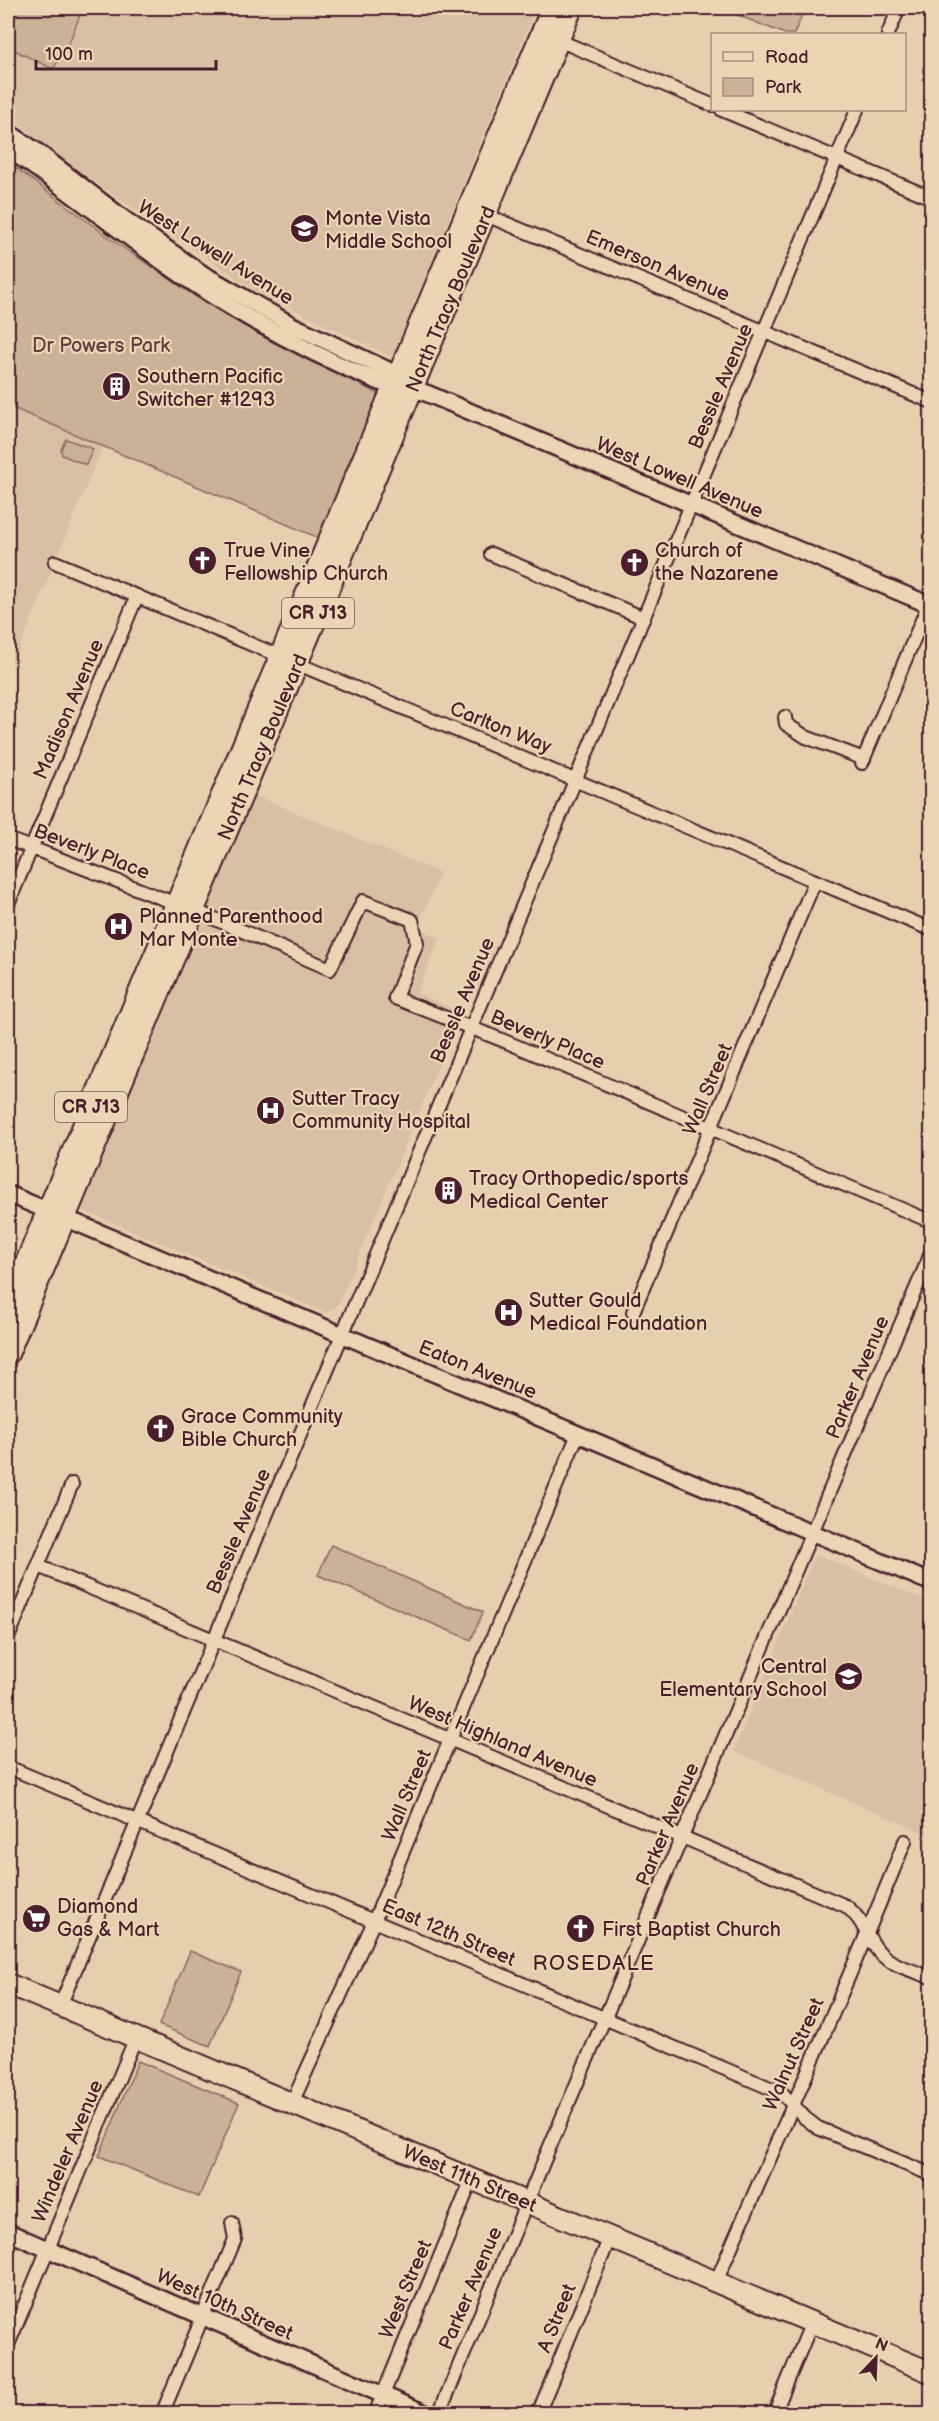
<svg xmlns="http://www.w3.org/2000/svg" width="939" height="2421" font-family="'Balsamiq Sans',sans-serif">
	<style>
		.built { fill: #d7c0a4 }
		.green { fill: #cab299; stroke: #8a6862; stroke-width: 1.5 }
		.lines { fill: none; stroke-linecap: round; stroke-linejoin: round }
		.minor-casing { stroke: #4a1f2b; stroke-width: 16 }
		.tertiary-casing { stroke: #4a1f2b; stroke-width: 20 }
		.primary-casing { stroke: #4a1f2b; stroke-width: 24 }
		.minor { stroke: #ead6b4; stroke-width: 12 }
		.tertiary { stroke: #ead6b4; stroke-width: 15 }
		.primary { stroke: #ead6b4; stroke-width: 20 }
		.labels { text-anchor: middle; stroke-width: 4.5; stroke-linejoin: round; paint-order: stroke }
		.shield { fill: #ead6b4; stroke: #7a5654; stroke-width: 1.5 }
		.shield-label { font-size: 18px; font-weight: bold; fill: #4a1f2b }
		.poi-label { font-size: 20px; fill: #4a1f2b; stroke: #ead6b4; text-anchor: start }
		.street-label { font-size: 20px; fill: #4a1f2b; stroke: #ead6b4 }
		.park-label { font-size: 20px; fill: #643c41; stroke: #ead6b4 }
		.neighbourhood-label { font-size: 21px; letter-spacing: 1.5px; fill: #4a1f2b; stroke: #ead6b4 }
	</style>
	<rect width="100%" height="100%" fill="#e4cfaf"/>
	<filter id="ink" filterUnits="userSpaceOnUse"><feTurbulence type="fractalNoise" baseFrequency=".0167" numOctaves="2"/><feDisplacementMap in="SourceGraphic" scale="12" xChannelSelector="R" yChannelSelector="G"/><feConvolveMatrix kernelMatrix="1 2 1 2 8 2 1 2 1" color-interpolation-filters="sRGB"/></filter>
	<g filter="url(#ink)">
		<g class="built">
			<path d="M 8,8 L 536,8 L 392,357 L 254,290 L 74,168 L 26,129 L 8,119 Z"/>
			<path d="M 8,406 L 103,446 L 8,676 Z"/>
			<path d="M 254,795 L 440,873 L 417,928 L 440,938 L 417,993 L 461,1012 L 338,1305 L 327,1313 L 80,1209 Z"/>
			<path d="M 815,1554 L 931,1603 L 931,1836 L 734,1751 Z"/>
		</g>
		<g class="green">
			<path d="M 8,8 L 83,8 L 66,50 L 53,69 L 8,47 Z"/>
			<path d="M 720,8 L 805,8 L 794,34 L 785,34 Z"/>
			<path d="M 8,162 L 118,244 L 198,298 L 267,339 L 377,393 L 379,398 L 321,539 L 8,406 Z"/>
			<path d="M 66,439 L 93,449 L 86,465 L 62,455 L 61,449 Z"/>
			<path d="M 331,1545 L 483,1612 L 471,1640 L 318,1575 Z"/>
			<path d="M 190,1951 L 241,1972 L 210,2046 L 159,2025 Z"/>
			<path d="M 138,2061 L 239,2103 L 199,2197 L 99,2156 Z"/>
		</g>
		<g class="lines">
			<defs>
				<g id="minor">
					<path d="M 888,34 L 899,8"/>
					<path d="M 553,38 L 712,105"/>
					<path d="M 722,110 L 932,198"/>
					<path d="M 479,212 L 932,402"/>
					<path d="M 491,554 L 644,618"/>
					<path d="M 55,562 L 932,930"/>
					<path d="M 785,717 L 786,724 L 806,737 L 864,759"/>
					<path d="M 862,763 L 932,596"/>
					<path d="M 8,839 L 208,916 L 330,969 L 363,901 L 412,920 L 417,943 L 395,998 L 502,1040 L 932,1222"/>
					<path d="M 8,904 L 137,596"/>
					<path d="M 633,1312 L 815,881"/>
					<path d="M 38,1566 L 846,1906 C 865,1921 865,1936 879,1952 C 891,1966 916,1971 932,1978"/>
					<path d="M 8,1638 L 72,1484"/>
					<path d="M 8,1767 L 782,2093 L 805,2118 L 818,2128 L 932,2175"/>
					<path d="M 60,2006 L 857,110"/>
					<path d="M 292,2103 L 374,1921 L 578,1434"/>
					<path d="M 716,2282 C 779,2135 846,1989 905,1841"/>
					<path d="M 8,2345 L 136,2037"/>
					<path d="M 162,2414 L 235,2239 L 232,2223"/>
					<path d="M 375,2414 L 472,2179"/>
					<path d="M 439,2414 L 548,2151 L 932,1251"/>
					<path d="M 538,2414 L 610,2237"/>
					<path d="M 774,2414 L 812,2322"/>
				</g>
				<g id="tertiary">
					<path d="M 8,132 L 35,150 L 124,219 L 203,274 L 292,325 L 386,369 L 406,383"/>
					<path d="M 8,149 C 86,201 157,264 239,312 C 283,338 330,362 377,381 C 393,388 410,387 426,393 L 932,606"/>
					<path d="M 8,1194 L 932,1583"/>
					<path d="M 8,2232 L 427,2414"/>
				</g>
				<g id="primary">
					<path d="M 8,1305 L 552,8"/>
					<path d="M 8,1354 L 572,8"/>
					<path d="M 8,1984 L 932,2373"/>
				</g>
			</defs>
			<use href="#minor" class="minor-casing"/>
			<use href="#tertiary" class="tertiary-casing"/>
			<use href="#primary" class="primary-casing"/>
			<use href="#minor" class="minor"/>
			<use href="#tertiary" class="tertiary"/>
			<use href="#primary" class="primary"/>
		</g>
	</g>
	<defs>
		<symbol id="school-disc" viewBox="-11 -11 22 22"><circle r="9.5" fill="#4a1f2b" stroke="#ead6b4"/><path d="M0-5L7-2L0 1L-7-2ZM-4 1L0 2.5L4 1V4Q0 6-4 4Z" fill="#fff"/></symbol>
		<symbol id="building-disc" viewBox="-11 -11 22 22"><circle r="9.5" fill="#4a1f2b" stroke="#ead6b4"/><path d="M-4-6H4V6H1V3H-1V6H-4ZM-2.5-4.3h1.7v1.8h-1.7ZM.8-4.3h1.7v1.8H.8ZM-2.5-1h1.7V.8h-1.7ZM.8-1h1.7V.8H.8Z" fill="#fff"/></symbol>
		<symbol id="church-disc" viewBox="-11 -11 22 22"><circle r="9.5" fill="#4a1f2b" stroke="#ead6b4"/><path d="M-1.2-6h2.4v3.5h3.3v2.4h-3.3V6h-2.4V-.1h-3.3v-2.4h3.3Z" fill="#fff"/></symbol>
		<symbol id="hospital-disc" viewBox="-11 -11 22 22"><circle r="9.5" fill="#4a1f2b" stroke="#ead6b4"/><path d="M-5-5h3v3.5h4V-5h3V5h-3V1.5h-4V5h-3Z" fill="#fff"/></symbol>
		<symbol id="supermarket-disc" viewBox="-11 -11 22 22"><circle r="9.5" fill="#4a1f2b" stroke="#ead6b4"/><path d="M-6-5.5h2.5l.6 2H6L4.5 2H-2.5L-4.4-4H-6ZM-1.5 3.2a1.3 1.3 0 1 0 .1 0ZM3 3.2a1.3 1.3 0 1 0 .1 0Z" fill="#fff"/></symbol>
	</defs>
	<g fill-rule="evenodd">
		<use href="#school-disc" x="288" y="212" width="33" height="33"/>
		<use href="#building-disc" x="100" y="370" width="33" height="33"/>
		<use href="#church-disc" x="186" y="544" width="33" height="33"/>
		<use href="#church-disc" x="618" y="546" width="33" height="33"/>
		<use href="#hospital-disc" x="102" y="910" width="33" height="33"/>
		<use href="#hospital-disc" x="254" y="1094" width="33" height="33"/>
		<use href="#building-disc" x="432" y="1174" width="33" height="33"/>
		<use href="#hospital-disc" x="492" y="1296" width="33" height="33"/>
		<use href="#church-disc" x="144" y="1412" width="33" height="33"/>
		<use href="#school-disc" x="832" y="1660" width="33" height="33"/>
		<use href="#supermarket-disc" x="20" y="1902" width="33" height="33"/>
		<use href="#church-disc" x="564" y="1912" width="33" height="33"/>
	</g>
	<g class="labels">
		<g class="shield">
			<rect x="282" y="598" width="72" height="30" rx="4.5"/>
			<rect x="55" y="1092" width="72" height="30" rx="4.5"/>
		</g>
		<g class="shield-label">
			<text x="318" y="619">CR J13</text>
			<text x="91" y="1113">CR J13</text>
		</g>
		<g class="poi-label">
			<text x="325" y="225">Monte Vista<tspan x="325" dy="23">Middle School</tspan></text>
			<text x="137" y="383">Southern Pacific<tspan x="137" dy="23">Switcher #1293</tspan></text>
			<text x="224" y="557">True Vine<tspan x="224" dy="23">Fellowship Church</tspan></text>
			<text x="655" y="557">Church of<tspan x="655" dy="23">the Nazarene</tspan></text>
			<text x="139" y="923">Planned Parenthood<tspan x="139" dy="23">Mar Monte</tspan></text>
			<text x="292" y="1105">Sutter Tracy<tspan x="292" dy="23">Community Hospital</tspan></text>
			<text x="469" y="1185">Tracy Orthopedic/sports<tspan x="469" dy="23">Medical Center</tspan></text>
			<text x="529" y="1307">Sutter Gould<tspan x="529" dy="23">Medical Foundation</tspan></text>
			<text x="181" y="1423">Grace Community<tspan x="181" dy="23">Bible Church</tspan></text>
			<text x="827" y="1673" text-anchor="end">Central<tspan x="827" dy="23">Elementary School</tspan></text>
			<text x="57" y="1913">Diamond<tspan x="57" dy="23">Gas &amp; Mart</tspan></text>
			<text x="602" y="1936">First Baptist Church</text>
		</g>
		<g class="street-label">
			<text transform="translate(216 252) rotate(32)" y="7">West Lowell Avenue</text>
			<text transform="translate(658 265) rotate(23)" y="7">Emerson Avenue</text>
			<text transform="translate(450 299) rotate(-67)" y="7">North Tracy Boulevard</text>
			<text transform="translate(720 386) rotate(-67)" y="7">Bessle Avenue</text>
			<text transform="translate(680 477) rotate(23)" y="7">West Lowell Avenue</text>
			<text transform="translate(68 709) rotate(-67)" y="7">Madison Avenue</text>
			<text transform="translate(501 727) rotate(22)" y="7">Carlton Way</text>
			<text transform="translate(262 747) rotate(-67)" y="7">North Tracy Boulevard</text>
			<text transform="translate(92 851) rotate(21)" y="7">Beverly Place</text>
			<text transform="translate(462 1000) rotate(-67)" y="7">Bessle Avenue</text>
			<text transform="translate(548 1039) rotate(23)" y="7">Beverly Place</text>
			<text transform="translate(707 1089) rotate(-67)" y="7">Wall Street</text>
			<text transform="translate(478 1369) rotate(22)" y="7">Eaton Avenue</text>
			<text transform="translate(857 1377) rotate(-67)" y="7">Parker Avenue</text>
			<text transform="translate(238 1531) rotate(-67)" y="7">Bessle Avenue</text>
			<text transform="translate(503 1741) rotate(23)" y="7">West Highland Avenue</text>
			<text transform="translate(406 1795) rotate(-67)" y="7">Wall Street</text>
			<text transform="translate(667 1824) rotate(-67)" y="7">Parker Avenue</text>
			<text transform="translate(449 1932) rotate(23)" y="7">East 12th Street</text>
			<text transform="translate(793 2054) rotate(-66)" y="7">Walnut Street</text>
			<text transform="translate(67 2151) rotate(-67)" y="7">Windeler Avenue</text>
			<text transform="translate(470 2178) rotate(23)" y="7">West 11th Street</text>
			<text transform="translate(470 2288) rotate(-67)" y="7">Parker Avenue</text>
			<text transform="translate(405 2289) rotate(-67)" y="7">West Street</text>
			<text transform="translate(225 2304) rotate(24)" y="7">West 10th Street</text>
			<text transform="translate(556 2318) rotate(-68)" y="7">A Street</text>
		</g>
		<g class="park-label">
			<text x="101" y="352">Dr Powers Park</text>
		</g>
		<g class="neighbourhood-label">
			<text x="594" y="1970">ROSEDALE</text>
		</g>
	</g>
	<rect width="939" height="2421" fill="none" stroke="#ead6b4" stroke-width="30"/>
	<rect x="15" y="15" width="909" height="2391" fill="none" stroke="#4a1f2b" stroke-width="2" filter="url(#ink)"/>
	<rect x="711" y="33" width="195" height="78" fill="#ead6b4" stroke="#aa8d7d" stroke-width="1.5"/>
	<rect x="723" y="52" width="30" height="9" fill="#ead6b4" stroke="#aa8d7d" stroke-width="1.5"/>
	<text x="765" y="63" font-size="18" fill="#4a1f2b">Road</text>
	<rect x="723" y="78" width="30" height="18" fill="#cab299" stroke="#aa8d7d" stroke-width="1.5"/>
	<text x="765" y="93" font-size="18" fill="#4a1f2b">Park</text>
	<g transform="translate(876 2358) rotate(23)" stroke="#ead6b4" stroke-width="4.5" paint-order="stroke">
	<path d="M0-4.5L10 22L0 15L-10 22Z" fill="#4a1f2b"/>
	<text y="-9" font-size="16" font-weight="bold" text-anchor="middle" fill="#4a1f2b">N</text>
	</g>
	<path d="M36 60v9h180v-9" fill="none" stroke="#4a1f2b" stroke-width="3"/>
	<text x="45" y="60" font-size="18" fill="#4a1f2b" stroke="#ead6b4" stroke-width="4.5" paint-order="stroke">100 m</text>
</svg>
